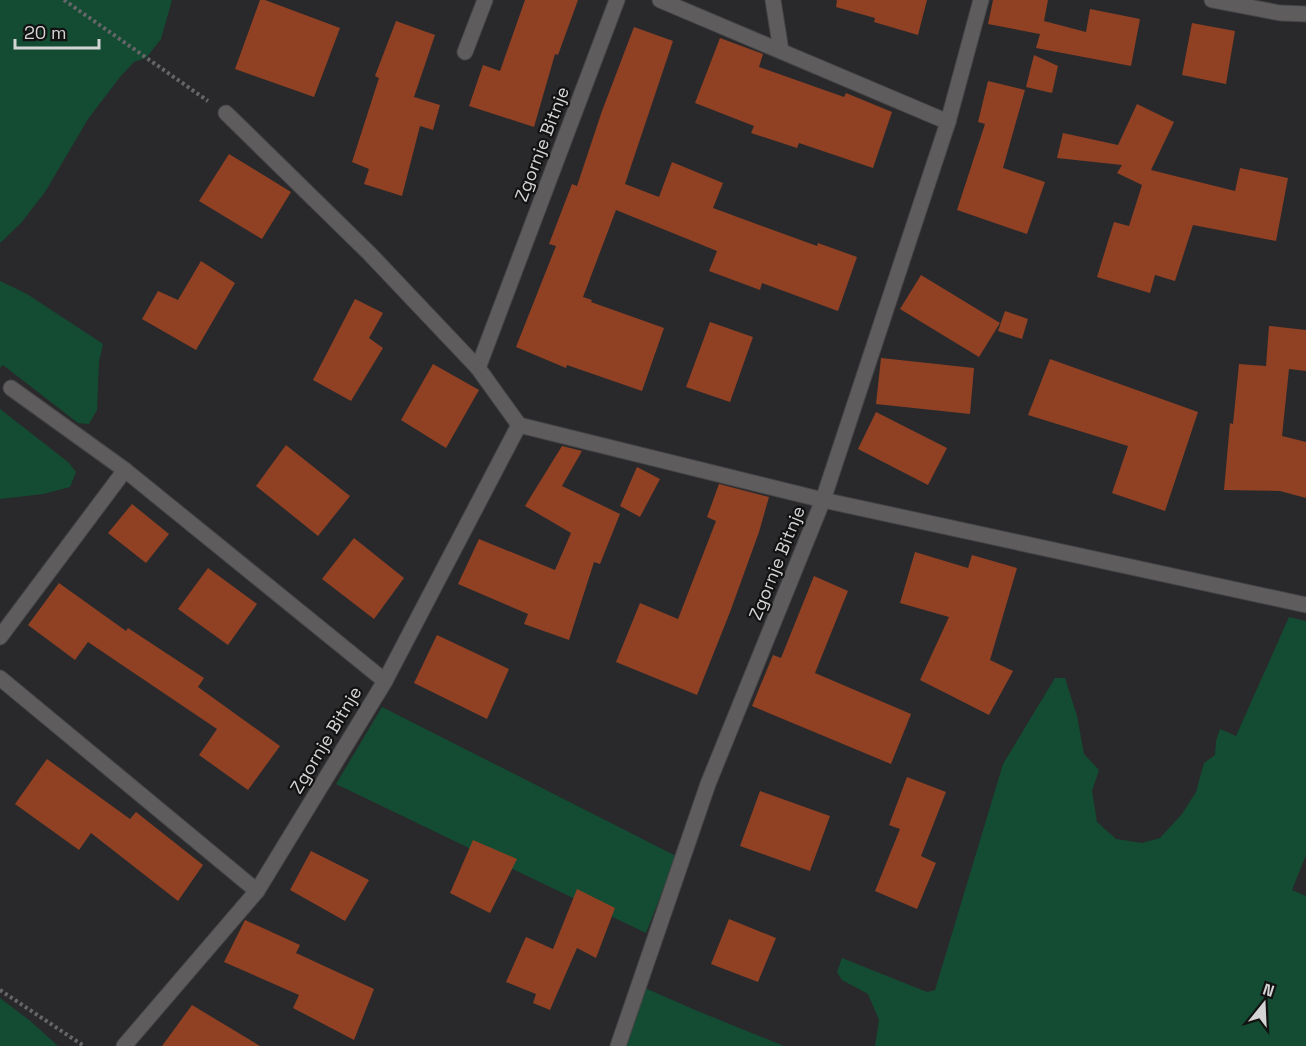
<svg xmlns="http://www.w3.org/2000/svg" width="1306" height="1046" font-family="'Space Grotesk',sans-serif">
	<style>
		.green { fill: #134c32 }
		.building { fill: #904023 }
		.lines { fill: none; stroke-linecap: round; stroke-linejoin: round }
		.service-casing { stroke: #444447; stroke-width: 17 }
		.minor-casing { stroke: #444447; stroke-width: 17 }
		.path { stroke: #666669; stroke-width: 4; stroke-dasharray: 3 3; stroke-linecap: butt }
		.service { stroke: #5e5c5c; stroke-width: 15 }
		.minor { stroke: #5e5c5c; stroke-width: 15 }
		.labels { text-anchor: middle; stroke-width: 4.5; stroke-linejoin: round; paint-order: stroke }
		.street-label { font-size: 18px; fill: #d4d4d5; stroke: #121213 }
	</style>
	<rect width="100%" height="100%" fill="#29292c"/>
	<g class="green">
		<path d="M 0,0 L 172,0 L 161,39 L 146,58 L 134,62 L 120,77 L 88,119 L 45,192 L 21,223 L 0,243 Z"/>
		<path d="M 0,281 L 27,294 L 103,344 L 99,362 L 97,410 L 89,424 L 78,423 L 3,365 L 0,368 Z"/>
		<path d="M 0,409 L 68,462 L 76,472 L 70,487 L 43,494 L 0,499 Z"/>
		<path d="M 1289,617 L 1306,621 L 1306,855 L 1292,890 L 1306,896 L 1306,1046 L 875,1046 L 879,1020 L 868,994 L 842,980 L 837,972 L 842,958 L 927,992 L 935,990 L 1003,764 L 1055,678 L 1065,678 L 1077,716 L 1084,754 L 1099,770 L 1092,791 L 1097,822 L 1116,839 L 1142,843 L 1160,838 L 1182,814 L 1196,792 L 1204,763 L 1215,755 L 1216,741 L 1220,729 L 1236,736 Z"/>
		<path d="M 382,707 L 676,856 L 646,933 L 336,784 Z"/>
		<path d="M 645,988 L 695,1010 L 784,1046 L 626,1046 Z"/>
		<path d="M 0,998 L 29,1020 L 58,1046 L 0,1046 Z"/>
	</g>
	<g class="building">
		<path d="M 260,0 L 265,0 L 340,28 L 314,97 L 235,69 Z"/>
		<path d="M 525,0 L 578,0 L 558,55 L 555,54 L 534,127 L 469,106 L 483,65 L 500,71 Z"/>
		<path d="M 837,0 L 927,0 L 918,35 L 874,22 L 875,18 L 836,7 Z"/>
		<path d="M 993,0 L 1048,0 L 1044,21 L 1086,32 L 1090,9 L 1140,19 L 1131,66 L 1036,48 L 1040,34 L 988,24 Z"/>
		<path d="M 396,21 L 435,35 L 414,97 L 440,105 L 433,130 L 420,126 L 402,196 L 364,184 L 369,169 L 352,162 L 379,78 L 375,76 Z"/>
		<path d="M 1192,23 L 1235,31 L 1226,84 L 1182,75 Z"/>
		<path d="M 634,27 L 673,41 L 625,184 L 659,197 L 672,162 L 723,183 L 713,208 L 817,246 L 818,243 L 857,257 L 838,311 L 762,283 L 760,290 L 709,271 L 717,251 L 616,210 L 583,297 L 592,300 L 591,302 L 664,328 L 642,391 L 567,365 L 566,368 L 516,347 L 556,246 L 549,244 L 572,184 L 577,186 L 602,111 Z"/>
		<path d="M 720,38 L 763,54 L 759,67 L 844,97 L 846,93 L 892,112 L 873,168 L 799,143 L 797,148 L 751,133 L 754,126 L 695,103 Z"/>
		<path d="M 1034,55 L 1058,66 L 1052,93 L 1026,87 Z"/>
		<path d="M 988,81 L 1025,90 L 1003,168 L 1045,182 L 1027,234 L 957,210 L 985,124 L 978,122 Z"/>
		<path d="M 1137,104 L 1174,122 L 1151,170 L 1235,191 L 1240,168 L 1288,178 L 1276,241 L 1193,225 L 1175,281 L 1155,275 L 1150,293 L 1097,277 L 1114,222 L 1129,226 L 1142,185 L 1117,173 L 1122,165 L 1057,158 L 1063,133 L 1118,145 Z"/>
		<path d="M 229,154 L 291,192 L 262,239 L 199,201 Z"/>
		<path d="M 201,261 L 235,283 L 196,350 L 142,319 L 158,291 L 178,300 Z"/>
		<path d="M 921,275 L 1000,323 L 979,357 L 900,309 Z"/>
		<path d="M 355,299 L 383,313 L 369,338 L 383,348 L 351,401 L 313,380 Z"/>
		<path d="M 1005,311 L 1028,319 L 1022,339 L 998,331 Z"/>
		<path d="M 710,322 L 753,337 L 730,402 L 686,387 Z"/>
		<path d="M 1269,326 L 1306,330 L 1306,371 L 1289,369 L 1282,436 L 1306,442 L 1306,498 L 1280,491 L 1224,490 L 1230,423 L 1233,424 L 1239,364 L 1266,366 Z"/>
		<path d="M 881,358 L 974,368 L 970,414 L 876,404 Z"/>
		<path d="M 1050,359 L 1198,412 L 1165,511 L 1112,493 L 1128,446 L 1028,415 Z"/>
		<path d="M 433,364 L 479,390 L 446,448 L 401,420 Z"/>
		<path d="M 876,412 L 947,448 L 928,485 L 858,449 Z"/>
		<path d="M 286,445 L 350,496 L 318,536 L 256,486 Z"/>
		<path d="M 562,446 L 582,451 L 562,486 L 620,514 L 600,564 L 594,562 L 569,640 L 524,624 L 528,614 L 458,584 L 479,539 L 555,570 L 571,533 L 525,506 Z"/>
		<path d="M 637,467 L 660,479 L 640,517 L 620,506 Z"/>
		<path d="M 719,484 L 769,497 L 759,532 L 730,612 L 697,695 L 616,662 L 640,603 L 678,619 L 716,521 L 707,517 Z"/>
		<path d="M 132,504 L 169,534 L 146,563 L 108,533 Z"/>
		<path d="M 354,538 L 404,578 L 374,619 L 322,579 Z"/>
		<path d="M 915,552 L 968,568 L 972,555 L 1017,568 L 990,660 L 1013,671 L 989,715 L 920,680 L 949,617 L 900,603 Z"/>
		<path d="M 208,568 L 257,604 L 228,645 L 178,609 Z"/>
		<path d="M 814,576 L 848,591 L 815,673 L 911,714 L 891,764 L 752,706 L 773,655 L 781,658 Z"/>
		<path d="M 59,583 L 126,631 L 128,628 L 204,678 L 198,687 L 280,746 L 248,790 L 199,755 L 217,729 L 88,642 L 75,660 L 28,625 Z"/>
		<path d="M 437,635 L 509,669 L 487,719 L 414,683 Z"/>
		<path d="M 47,759 L 130,819 L 136,812 L 203,865 L 178,901 L 91,833 L 79,850 L 15,804 Z"/>
		<path d="M 907,777 L 946,792 L 921,856 L 936,863 L 917,909 L 875,891 L 900,829 L 889,825 Z"/>
		<path d="M 760,791 L 830,816 L 810,871 L 740,846 Z"/>
		<path d="M 473,840 L 517,859 L 490,913 L 450,893 Z"/>
		<path d="M 311,851 L 369,880 L 345,921 L 290,890 Z"/>
		<path d="M 577,889 L 615,908 L 596,958 L 577,948 L 550,1010 L 533,1003 L 536,994 L 506,982 L 526,937 L 553,949 Z"/>
		<path d="M 729,919 L 776,938 L 758,982 L 711,964 Z"/>
		<path d="M 245,920 L 300,945 L 296,953 L 374,989 L 354,1040 L 293,1008 L 299,995 L 224,962 Z"/>
		<path d="M 192,1005 L 260,1046 L 162,1046 Z"/>
	</g>
	<g class="lines">
		<defs>
			<g id="service">
				<path d="M 465,52 L 485,0"/>
				<path d="M 11,388 L 125,470 L 385,681"/>
				<path d="M 0,637 L 125,470"/>
				<path d="M 0,678 L 257,891"/>
			</g>
			<g id="minor">
				<path d="M 660,0 L 948,122"/>
				<path d="M 773,0 L 781,51"/>
				<path d="M 981,0 L 948,122 L 823,500 L 1306,605"/>
				<path d="M 1212,0 L 1280,13 L 1306,14"/>
				<path d="M 226,113 L 369,253 L 478,368 L 519,425"/>
				<path d="M 478,368 L 617,0"/>
				<path d="M 124,1046 L 257,891 L 385,681 L 519,425 L 823,500 L 708,784 L 618,1046"/>
			</g>
		</defs>
		<use href="#service" class="service-casing"/>
		<use href="#minor" class="minor-casing"/>
		<g class="path">
			<path d="M 64,0 L 208,101"/>
			<path d="M 0,990 L 84,1046"/>
		</g>
		<use href="#service" class="service"/>
		<use href="#minor" class="minor"/>
	</g>
	<g class="labels">
		<g class="street-label">
			<text transform="translate(542 144) rotate(-69)" y="6">Zgornje Bitnje</text>
			<text transform="translate(777 563) rotate(-68)" y="6">Zgornje Bitnje</text>
			<text transform="translate(326 740) rotate(-59)" y="6">Zgornje Bitnje</text>
		</g>
	</g>
	<g transform="translate(1264 1004) rotate(18)" stroke="#121213" stroke-width="4.5" paint-order="stroke">
	<path d="M0-4.5L10 22L0 15L-10 22Z" fill="#d4d4d5"/>
	<text y="-9" font-size="16" font-weight="bold" text-anchor="middle" fill="#d4d4d5">N</text>
	</g>
	<path d="M15 39v9h84v-9" fill="none" stroke="#d4d4d5" stroke-width="3"/>
	<text x="24" y="39" font-size="18" fill="#d4d4d5" stroke="#121213" stroke-width="4.5" paint-order="stroke">20 m</text>
</svg>
